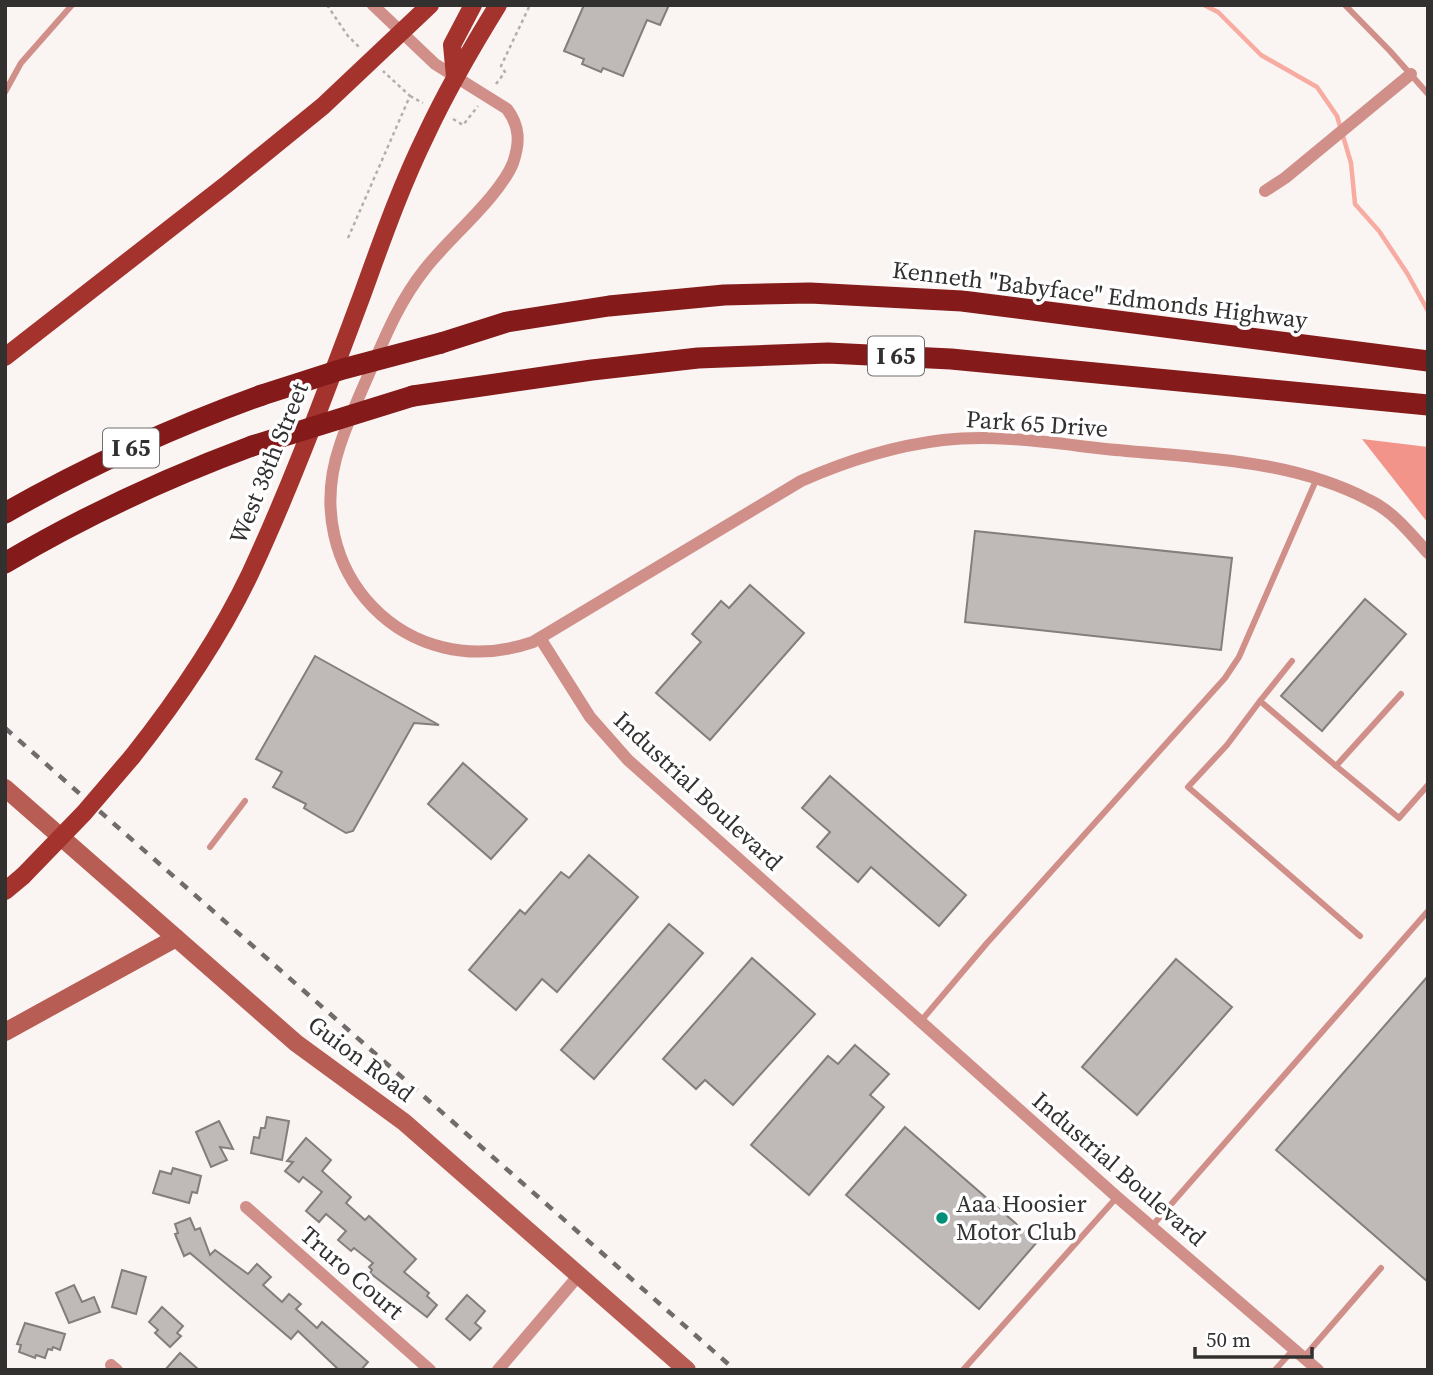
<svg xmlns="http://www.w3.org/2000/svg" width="1433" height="1375" font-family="'Source Serif 4',serif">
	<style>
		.forest { fill: #f29489 }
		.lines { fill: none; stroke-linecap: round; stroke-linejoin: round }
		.stream { stroke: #f7aba1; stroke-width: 4.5 }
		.building { fill: #bfb9b8; stroke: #837e7d; stroke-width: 2 }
		.path { stroke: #b4afae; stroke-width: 2.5; stroke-dasharray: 3.5 3.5; stroke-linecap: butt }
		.lane { stroke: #d09089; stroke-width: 6 }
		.street { stroke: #d09089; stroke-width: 12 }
		.secondary { stroke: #b85d54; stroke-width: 18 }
		.primary { stroke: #a4332e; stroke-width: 18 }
		.highway { stroke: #841b1a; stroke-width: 21 }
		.rail { stroke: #706c6c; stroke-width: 4.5; stroke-dasharray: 9 9; stroke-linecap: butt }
		.primary-bridge { stroke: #a4332e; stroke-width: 18 }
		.highway-bridge { stroke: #841b1a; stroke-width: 21 }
		.poi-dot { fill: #018f79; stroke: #fff; stroke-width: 2.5 }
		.labels { text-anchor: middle; stroke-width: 7; stroke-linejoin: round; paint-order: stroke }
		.shield { fill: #fff; stroke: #706e6e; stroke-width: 2 }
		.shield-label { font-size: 23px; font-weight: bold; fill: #333030 }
		.street-label { font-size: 24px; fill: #333030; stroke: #fff }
		.poi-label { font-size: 24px; fill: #333030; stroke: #fff; text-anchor: start }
	</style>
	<rect width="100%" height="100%" fill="#faf4f3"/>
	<path class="forest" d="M 1362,439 L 1428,447 L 1428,523 Z"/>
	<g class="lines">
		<path class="stream" d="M 1204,5 L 1218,12 L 1261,55 L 1317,87 L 1337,116 L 1351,163 L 1355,204 L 1379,231 L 1407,273 L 1428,311"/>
	</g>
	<g class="building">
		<path d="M 584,5 L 669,5 L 660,25 L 647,20 L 623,76 L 603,68 L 601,72 L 582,64 L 584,59 L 564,51 Z"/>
		<path d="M 975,531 L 1232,558 L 1221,650 L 965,622 Z"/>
		<path d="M 750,585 L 804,633 L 710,740 L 656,693 L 701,642 L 692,634 L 721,601 L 729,608 Z"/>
		<path d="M 1365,599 L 1406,634 L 1322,731 L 1281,696 Z"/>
		<path d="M 315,656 L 439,725 L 414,723 L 353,831 L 346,833 L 304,808 L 306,804 L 273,787 L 282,772 L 256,759 Z"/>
		<path d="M 463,763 L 527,819 L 491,859 L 428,804 Z"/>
		<path d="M 830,776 L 966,895 L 939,926 L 871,867 L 858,882 L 817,847 L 830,832 L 802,808 Z"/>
		<path d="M 589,855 L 638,897 L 557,992 L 542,979 L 516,1010 L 469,970 L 520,910 L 525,914 L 561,872 L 569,878 Z"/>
		<path d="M 669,924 L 703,953 L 594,1079 L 561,1050 Z"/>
		<path d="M 752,958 L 815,1014 L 733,1105 L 705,1080 L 696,1089 L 663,1059 Z"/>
		<path d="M 1176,959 L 1232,1007 L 1137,1115 L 1082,1067 Z"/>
		<path d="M 1428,976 L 1428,1282 L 1276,1150 Z"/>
		<path d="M 855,1045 L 889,1074 L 870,1095 L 884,1107 L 809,1195 L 751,1145 L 828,1056 L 838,1064 Z"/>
		<path d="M 267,1117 L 289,1121 L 282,1160 L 251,1153 L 254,1137 L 259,1138 L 261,1128 L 265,1128 Z"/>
		<path d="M 219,1121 L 233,1149 L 220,1147 L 227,1160 L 211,1167 L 196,1132 Z"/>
		<path d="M 905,1127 L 1037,1242 L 979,1309 L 846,1195 Z"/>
		<path d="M 306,1138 L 331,1160 L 322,1171 L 351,1197 L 346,1203 L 365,1220 L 369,1216 L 416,1259 L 404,1272 L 429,1293 L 427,1296 L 437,1305 L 427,1317 L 370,1273 L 372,1270 L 369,1267 L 373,1263 L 354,1248 L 351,1251 L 338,1240 L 346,1231 L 326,1214 L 319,1222 L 306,1211 L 322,1192 L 303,1177 L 299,1182 L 285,1171 L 293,1162 L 287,1161 Z"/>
		<path d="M 173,1168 L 201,1176 L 197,1193 L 192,1192 L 189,1203 L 153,1193 L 160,1171 L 171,1174 Z"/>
		<path d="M 190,1218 L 195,1230 L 200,1228 L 210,1255 L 215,1250 L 248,1274 L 257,1264 L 271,1277 L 263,1285 L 282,1302 L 289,1294 L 301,1304 L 296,1309 L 317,1328 L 322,1322 L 368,1362 L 361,1370 L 339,1370 L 298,1331 L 291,1339 L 190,1253 L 184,1256 L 175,1234 L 178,1233 L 175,1224 Z"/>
		<path d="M 122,1270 L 146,1277 L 136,1314 L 112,1307 Z"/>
		<path d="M 74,1285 L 82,1302 L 94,1297 L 100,1312 L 69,1323 L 56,1293 Z"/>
		<path d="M 467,1295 L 485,1311 L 475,1323 L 481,1328 L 470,1340 L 446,1319 Z"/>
		<path d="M 162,1307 L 183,1326 L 177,1333 L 181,1336 L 170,1347 L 155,1333 L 158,1330 L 149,1322 Z"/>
		<path d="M 25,1323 L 65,1334 L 60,1350 L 53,1347 L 52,1350 L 48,1349 L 45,1358 L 36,1355 L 35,1358 L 19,1352 L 21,1345 L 17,1344 Z"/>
		<path d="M 180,1353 L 199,1370 L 165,1370 Z"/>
	</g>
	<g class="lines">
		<g class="path">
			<path d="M 327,5 L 348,36 L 361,49"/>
			<path d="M 496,84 L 505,72 L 501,66 L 530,5"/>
			<path d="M 410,96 L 423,103"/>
			<path d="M 453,119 L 463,125 L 478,106"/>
			<path d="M 348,238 L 410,96 L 383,71"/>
		</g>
		<g class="lane">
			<path d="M 1345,5 L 1390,51 L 1428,94"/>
			<path d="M 5,92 L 21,63 L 72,5"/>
			<path d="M 1292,661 L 1260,701 L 1336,766 L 1401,694"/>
			<path d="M 1260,701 L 1227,745 L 1188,787 L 1360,936"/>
			<path d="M 1336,766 L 1399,818 L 1428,785"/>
			<path d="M 210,847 L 245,801"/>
			<path d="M 921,1021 L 987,943 L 1225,678 L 1239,657 L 1317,478"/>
			<path d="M 1152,1226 L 1428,911"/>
			<path d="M 1304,1357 L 1381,1268"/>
			<path d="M 963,1370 L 1117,1197"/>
			<path d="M 1275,1370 L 1294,1349"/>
		</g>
		<g class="street">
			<path d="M 373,5 L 435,64 L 507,109 C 520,126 520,143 513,163 C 500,196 448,239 425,269 C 401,299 387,332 372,367 C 361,392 349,418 340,445 C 297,570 406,686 533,642 L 801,481 C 846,461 893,446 943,440 C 997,434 1052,443 1106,449 C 1195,458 1289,458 1369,500 C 1394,512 1410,533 1428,553"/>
			<path d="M 1265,191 L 1285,178 L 1411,74"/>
			<path d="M 540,638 L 590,717 L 628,760 L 1117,1197 L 1318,1370"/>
			<path d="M 246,1207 L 430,1370"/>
			<path d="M 111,1365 L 117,1370"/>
			<path d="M 498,1370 L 579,1275"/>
		</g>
		<g class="secondary">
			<path d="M 5,788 L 296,1043 L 404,1122 L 687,1370"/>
			<path d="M 5,1032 L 176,938"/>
		</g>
		<g class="primary">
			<path d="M 455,77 L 452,45 L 473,5"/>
			<path d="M 5,357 L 227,184 L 323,106 L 430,5"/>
			<path d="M 132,757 C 177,700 219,639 250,574 C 292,484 326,391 361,298 C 381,243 400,188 426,135 C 447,90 472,47 498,5"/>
			<path d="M 5,891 L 23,876"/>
		</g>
		<g class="highway">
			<path d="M 441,343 L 507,322 L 609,306 L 724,295 L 810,293 L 962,301 L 1428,361"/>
			<path d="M 413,396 L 592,370 L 698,358 L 828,353 L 951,359 L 1428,405"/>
			<path d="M 5,513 C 88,466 173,427 262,395"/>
			<path d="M 5,563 C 84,516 166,478 252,446"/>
		</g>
		<path class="rail" d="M 5,728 L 735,1370"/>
		<path class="primary-bridge" d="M 23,876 L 84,813 L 132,757"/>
		<g class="highway-bridge">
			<path d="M 262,395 L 343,369 L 441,343"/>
			<path d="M 252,446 L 413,396"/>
		</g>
	</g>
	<circle class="poi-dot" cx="942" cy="1218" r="7"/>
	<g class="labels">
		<g class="shield">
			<rect x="868" y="336.5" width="56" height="39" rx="5"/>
			<rect x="103" y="428.5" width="56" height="39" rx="5"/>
		</g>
		<g class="shield-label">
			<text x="896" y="364">I 65</text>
			<text x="131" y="456">I 65</text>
		</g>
		<g class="street-label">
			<text transform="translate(1100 295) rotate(7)" y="8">Kenneth "Babyface" Edmonds Highway</text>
			<text transform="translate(1037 424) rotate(4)" y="8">Park 65 Drive</text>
			<text transform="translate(269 463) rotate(-68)" y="8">West 38th Street</text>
			<text transform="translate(698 791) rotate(43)" y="8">Industrial Boulevard</text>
			<text transform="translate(361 1059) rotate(37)" y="8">Guion Road</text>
			<text transform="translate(1119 1169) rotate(41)" y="8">Industrial Boulevard</text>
			<text transform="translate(352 1273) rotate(41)" y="8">Truro Court</text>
		</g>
		<g class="poi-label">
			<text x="956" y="1212">Aaa Hoosier<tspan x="956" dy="28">Motor Club</tspan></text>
		</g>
	</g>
	<rect width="1433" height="1375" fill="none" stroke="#333030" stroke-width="14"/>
	<path d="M1195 1347v10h117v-10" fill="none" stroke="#333030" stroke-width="3.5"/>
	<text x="1206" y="1347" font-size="21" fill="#333030" stroke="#ffffff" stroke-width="5" paint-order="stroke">50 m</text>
</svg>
